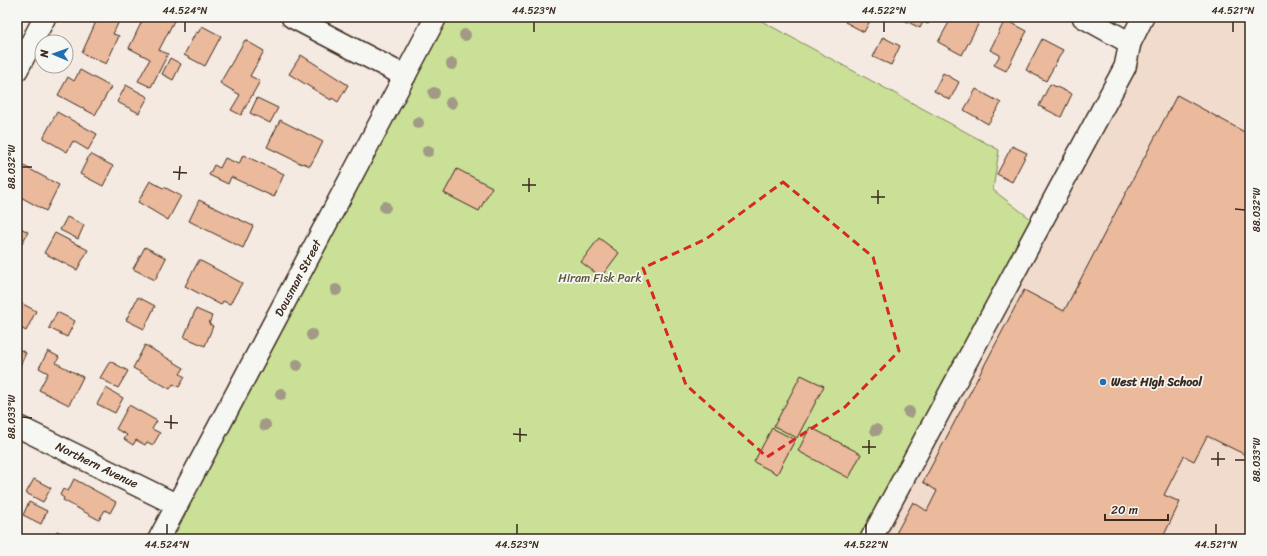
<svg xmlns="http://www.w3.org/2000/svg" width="1267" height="556" font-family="Sriracha,sans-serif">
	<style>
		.built { fill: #f1dbcc }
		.green { fill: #c9e096; stroke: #82855a }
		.building { fill: #ebb99c; stroke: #3b2a1e }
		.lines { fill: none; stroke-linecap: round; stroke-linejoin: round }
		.minor-casing { stroke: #3b2a1e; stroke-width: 24 }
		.minor { stroke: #f6f6f2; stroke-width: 21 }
		.tree { fill: #a29a86 }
		.marked { fill: none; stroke: #d62828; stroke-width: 3; stroke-dasharray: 8 5; stroke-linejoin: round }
		.ticks { fill: none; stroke: #3b2a1e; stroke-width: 1.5 }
		.poi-dot { fill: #1f6fb2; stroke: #f6f6f2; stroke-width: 1.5 }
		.labels { text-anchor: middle; stroke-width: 3.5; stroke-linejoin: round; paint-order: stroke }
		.street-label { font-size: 12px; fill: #3b2a1e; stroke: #f6f6f2 }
		.park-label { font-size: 12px; fill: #5e583c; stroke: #f6f6f2 }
		.poi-label { font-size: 12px; font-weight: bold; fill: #3b2a1e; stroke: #f6f6f2; text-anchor: start }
		.neatline { fill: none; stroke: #3b2a1e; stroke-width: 1.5 }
		.ticks-label { font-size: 10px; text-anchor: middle; fill: #3b2a1e }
	</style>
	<rect width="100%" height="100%" fill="#f4eae1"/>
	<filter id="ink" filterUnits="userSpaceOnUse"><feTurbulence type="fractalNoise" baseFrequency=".025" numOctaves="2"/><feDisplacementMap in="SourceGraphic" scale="8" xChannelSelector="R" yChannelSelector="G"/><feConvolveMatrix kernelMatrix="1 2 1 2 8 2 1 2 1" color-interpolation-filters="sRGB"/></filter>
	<g filter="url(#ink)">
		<path class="built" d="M 1143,17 L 1250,17 L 1250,539 L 871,539 Z"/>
		<path class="green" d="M 436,17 L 754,17 L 999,150 L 993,190 L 1040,226 L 871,539 L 159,539 Z"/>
		<g class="building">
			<path d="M 98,17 L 121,17 L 113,34 L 119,36 L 106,64 L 82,53 Z"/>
			<path d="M 144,17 L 176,17 L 159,50 L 168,54 L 151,87 L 138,81 L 150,59 L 129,48 Z"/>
			<path d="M 847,17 L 872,17 L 864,32 L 845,22 Z"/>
			<path d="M 903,17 L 932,17 L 928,24 L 923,22 L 920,28 L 902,19 Z"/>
			<path d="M 952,17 L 982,17 L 962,55 L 938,42 Z"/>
			<path d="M 1006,20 L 1027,31 L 1006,71 L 994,65 L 1000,55 L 990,50 L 1003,24 L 1004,24 Z"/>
			<path d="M 202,26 L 221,36 L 205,66 L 184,55 L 196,32 L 198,33 Z"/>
			<path d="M 883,37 L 900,46 L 891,65 L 873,57 Z"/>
			<path d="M 1042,39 L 1063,50 L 1046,81 L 1026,70 Z"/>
			<path d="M 245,40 L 264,51 L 250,76 L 260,81 L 241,115 L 231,110 L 240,95 L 220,83 Z"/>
			<path d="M 301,55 L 348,85 L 338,102 L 332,98 L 331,100 L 289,74 Z"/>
			<path d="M 170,58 L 181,64 L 173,80 L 162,74 Z"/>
			<path d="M 80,70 L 111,87 L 95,115 L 58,95 L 68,77 L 74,81 Z"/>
			<path d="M 943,73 L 959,82 L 950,100 L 934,91 Z"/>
			<path d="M 1050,84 L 1072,94 L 1061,117 L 1039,106 Z"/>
			<path d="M 126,85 L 148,97 L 139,113 L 117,102 Z"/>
			<path d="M 976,89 L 1001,103 L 988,124 L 964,110 Z"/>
			<path d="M 1177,95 L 1250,135 L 1250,457 L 1207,436 L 1194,461 L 1184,456 L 1164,495 L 1180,502 L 1162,539 L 893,539 L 913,502 L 927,511 L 937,491 L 923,482 L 1024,290 L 1064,311 Z"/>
			<path d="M 257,98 L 278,108 L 270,123 L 250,113 Z"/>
			<path d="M 57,112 L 97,134 L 88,150 L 73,141 L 67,152 L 43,138 Z"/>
			<path d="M 280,120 L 323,142 L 310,166 L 303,163 L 302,164 L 267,147 Z"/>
			<path d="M 1012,146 L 1027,153 L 1012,182 L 997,174 Z"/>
			<path d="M 90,154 L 113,166 L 103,186 L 80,174 Z"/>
			<path d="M 243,155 L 284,174 L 274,197 L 231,177 L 228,184 L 209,175 L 214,165 L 220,168 L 225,158 L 239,164 Z"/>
			<path d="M 22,165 L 59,185 L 46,211 L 17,195 L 17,188 L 20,183 L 17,182 L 17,174 Z"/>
			<path d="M 457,169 L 492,187 L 479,211 L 444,193 Z"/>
			<path d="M 150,181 L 163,188 L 164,187 L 181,196 L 168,220 L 138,202 Z"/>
			<path d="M 199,200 L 253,226 L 243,248 L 189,221 Z"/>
			<path d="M 67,217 L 84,225 L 78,239 L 60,230 Z"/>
			<path d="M 17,226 L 28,232 L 17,253 Z"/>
			<path d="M 55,233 L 88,250 L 77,270 L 44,253 Z"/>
			<path d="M 599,238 L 619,253 L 601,277 L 581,262 Z"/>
			<path d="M 145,247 L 166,258 L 155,280 L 133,269 Z"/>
			<path d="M 199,260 L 242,283 L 230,304 L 223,301 L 221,305 L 185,286 Z"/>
			<path d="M 138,297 L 155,306 L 144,329 L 126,320 Z"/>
			<path d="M 21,303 L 36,311 L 26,331 L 17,326 L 17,311 Z"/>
			<path d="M 196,309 L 212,316 L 209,324 L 213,326 L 205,346 L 184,337 Z"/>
			<path d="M 57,312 L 75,321 L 67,337 L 49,328 Z"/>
			<path d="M 145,345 L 184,368 L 180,374 L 185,377 L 179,387 L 173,384 L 170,389 L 133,368 Z"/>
			<path d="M 17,348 L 26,353 L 17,372 Z"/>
			<path d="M 48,351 L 59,357 L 56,363 L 83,377 L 69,405 L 39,390 L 48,373 L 39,368 Z"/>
			<path d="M 110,361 L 128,371 L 118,388 L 100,378 Z"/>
			<path d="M 801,375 L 824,386 L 797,438 L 774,426 Z"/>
			<path d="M 106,388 L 123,398 L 115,413 L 97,404 Z"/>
			<path d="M 129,405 L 157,421 L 152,429 L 160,433 L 153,445 L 147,442 L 145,445 L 136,440 L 133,445 L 124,439 L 127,435 L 116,429 Z"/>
			<path d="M 810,427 L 861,454 L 849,478 L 798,451 Z"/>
			<path d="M 772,428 L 795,440 L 777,474 L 754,462 Z"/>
			<path d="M 34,479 L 51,488 L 43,502 L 26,493 Z"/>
			<path d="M 74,479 L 116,502 L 110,513 L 105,510 L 99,520 L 63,500 L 64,498 L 60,495 L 63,489 L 68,491 Z"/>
			<path d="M 29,502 L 47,511 L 41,524 L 23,515 Z"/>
			<path d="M 57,531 L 69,537 L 71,534 L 80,539 L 53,539 Z"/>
			<path d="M 18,534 L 26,539 L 17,539 Z"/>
		</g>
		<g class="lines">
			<defs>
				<g id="minor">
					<path d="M 292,17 L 405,76"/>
					<path d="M 1083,17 L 1130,43"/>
					<path d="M 17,70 L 45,17"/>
					<path d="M 17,426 L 177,505"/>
					<path d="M 159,539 L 436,17"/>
					<path d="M 871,539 L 1125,67 L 1130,43 L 1143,17"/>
				</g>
			</defs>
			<use href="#minor" class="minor-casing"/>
			<use href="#minor" class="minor"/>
		</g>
		<g class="tree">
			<circle cx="465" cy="35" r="6"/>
			<circle cx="452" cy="64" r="6"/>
			<circle cx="434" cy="93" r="6"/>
			<circle cx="451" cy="103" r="6"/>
			<circle cx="418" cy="123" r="6"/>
			<circle cx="428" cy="151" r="6"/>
			<circle cx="385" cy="207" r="6"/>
			<circle cx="336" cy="290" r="6"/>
			<circle cx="312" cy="335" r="6"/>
			<circle cx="297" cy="365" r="6"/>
			<circle cx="281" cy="394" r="6"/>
			<circle cx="909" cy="412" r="6"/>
			<circle cx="265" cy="425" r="6"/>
			<circle cx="876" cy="430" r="6"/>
		</g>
	</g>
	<path class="marked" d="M 783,182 L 873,257 L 899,351 L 845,407 L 767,457 L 686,385 L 643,268 L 706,239 Z"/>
	<path class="ticks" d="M 185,32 L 185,22M 534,32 L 534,22M 884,32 L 884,22M 1233,32 L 1233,22M 22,167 L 32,167M 173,172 L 187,173M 179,180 L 180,166M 522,185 L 536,185M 529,192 L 529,178M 871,197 L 885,197M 878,204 L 878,190M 1235,209 L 1245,210M 22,417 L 32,418M 164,422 L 178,423M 171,429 L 171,415M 513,434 L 527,435M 520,442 L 520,428M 862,447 L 876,447M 869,454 L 869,440M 1211,459 L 1225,459M 1235,460 L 1245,460M 1218,466 L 1218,452M 167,534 L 167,524M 517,534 L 517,524M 866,534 L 866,524M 1216,534 L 1216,524"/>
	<circle class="poi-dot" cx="1103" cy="382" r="4"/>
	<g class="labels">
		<g class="street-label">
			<text transform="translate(298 278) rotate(-62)" y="4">Dousman Street</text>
			<text transform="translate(97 465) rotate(26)" y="4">Northern Avenue</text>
		</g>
		<g class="park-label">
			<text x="600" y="282">Hiram Fisk Park</text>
		</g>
		<g class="poi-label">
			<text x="1111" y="386">West High School</text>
		</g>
	</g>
	<rect width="1267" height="556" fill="none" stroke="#f6f6f2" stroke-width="44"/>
	<g transform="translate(54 54) rotate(272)"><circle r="19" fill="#f6f6f2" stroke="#aba49d"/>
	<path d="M0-3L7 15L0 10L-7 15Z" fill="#1f6fb2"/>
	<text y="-6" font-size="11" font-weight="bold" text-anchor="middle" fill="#3b2a1e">N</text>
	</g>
	<path d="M1105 514v6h63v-6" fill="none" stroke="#3b2a1e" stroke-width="2"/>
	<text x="1111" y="514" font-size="12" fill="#3b2a1e" stroke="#f6f6f2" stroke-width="3" paint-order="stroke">20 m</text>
	<rect x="22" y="22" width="1223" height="512" class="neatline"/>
	<g class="ticks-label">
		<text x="185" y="14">44.524°N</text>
		<text x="534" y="14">44.523°N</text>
		<text x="884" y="14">44.522°N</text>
		<text x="1233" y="14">44.521°N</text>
		<text transform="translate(11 167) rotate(-90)" y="4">88.032°W</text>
		<text transform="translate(1256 210) rotate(-90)" y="4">88.032°W</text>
		<text transform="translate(11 417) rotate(-90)" y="4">88.033°W</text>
		<text transform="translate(1256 460) rotate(-90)" y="4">88.033°W</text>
		<text x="167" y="548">44.524°N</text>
		<text x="517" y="548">44.523°N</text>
		<text x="866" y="548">44.522°N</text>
		<text x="1216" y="548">44.521°N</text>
	</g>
</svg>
